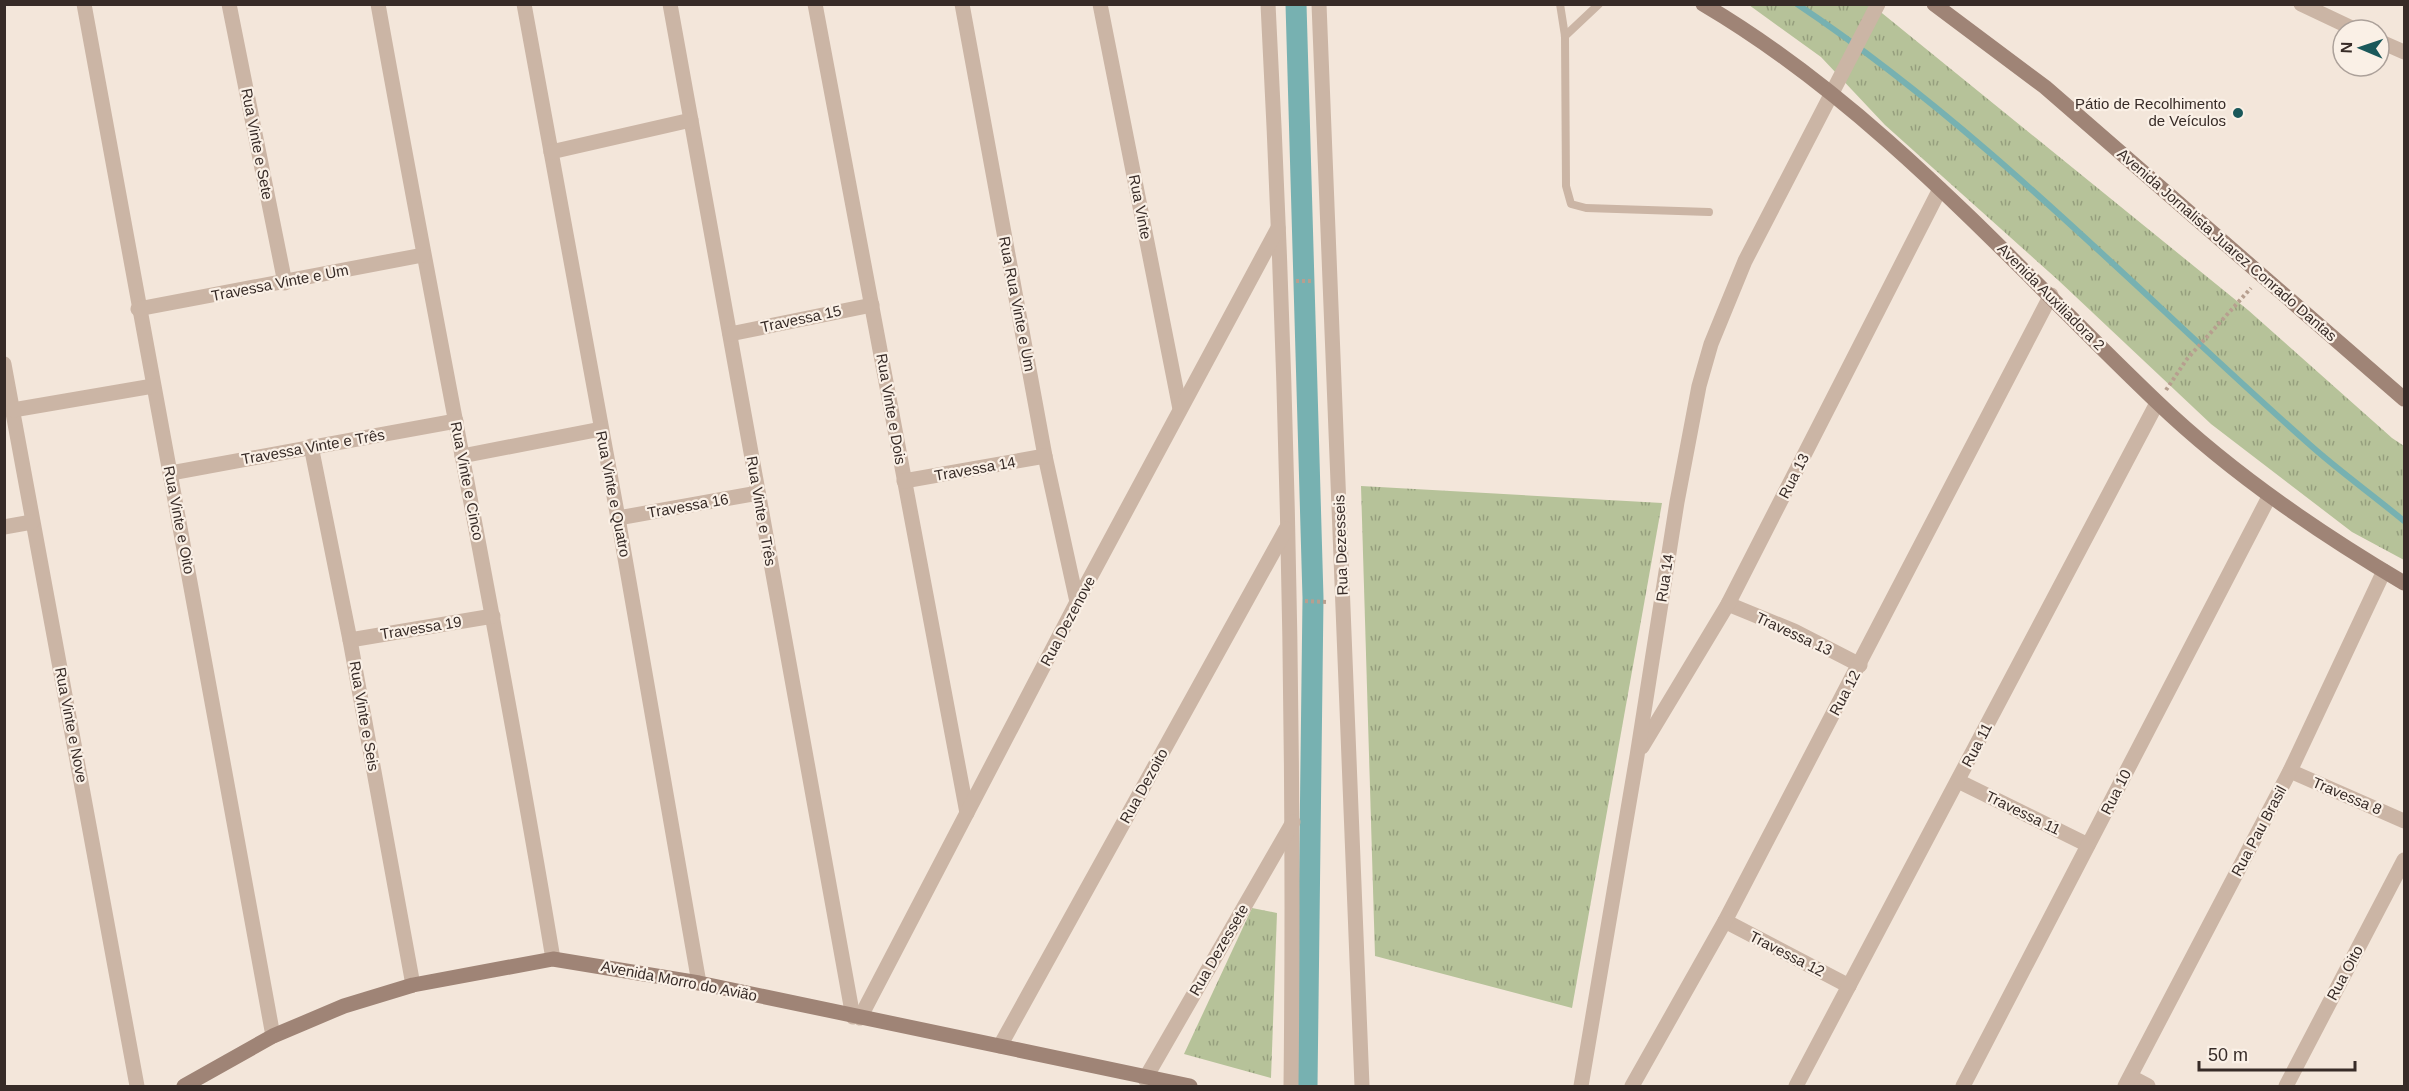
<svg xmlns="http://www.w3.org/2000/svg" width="2409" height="1091" font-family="Helvetica,sans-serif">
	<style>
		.grass { fill: url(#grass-tufts) }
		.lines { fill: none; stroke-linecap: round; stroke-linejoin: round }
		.stream { stroke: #77b1b1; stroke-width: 6 }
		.canal { stroke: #77b1b1; stroke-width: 21 }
		.path { stroke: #b79f8f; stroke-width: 4; stroke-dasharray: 3 3; stroke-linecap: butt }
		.lane { stroke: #cbb5a5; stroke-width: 8 }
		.street { stroke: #cbb5a5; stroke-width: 15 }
		.secondary { stroke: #9f8476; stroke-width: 15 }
		.poi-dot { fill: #1a585a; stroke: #faf0e6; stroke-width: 2 }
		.labels { text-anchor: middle; stroke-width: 4.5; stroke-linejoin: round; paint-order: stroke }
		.poi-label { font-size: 15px; fill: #372b27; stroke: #faf0e6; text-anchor: end }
		.street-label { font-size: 15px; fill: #372b27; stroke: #faf0e6 }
	</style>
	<defs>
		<pattern id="grass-tufts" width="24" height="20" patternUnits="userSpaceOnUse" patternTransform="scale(1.5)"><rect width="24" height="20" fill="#b6c299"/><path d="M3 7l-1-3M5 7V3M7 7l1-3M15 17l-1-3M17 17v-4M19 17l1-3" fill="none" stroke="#959e7d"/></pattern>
	</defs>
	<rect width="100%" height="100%" fill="#f3e6da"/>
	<g class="grass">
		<path d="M 1749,5 L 1872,5 L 2248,310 L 2392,438 L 2404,446 L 2404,560 L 2352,532 L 2211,424 L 2058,280 L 1885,125 L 1821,57 Z"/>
		<path d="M 1361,486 L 1662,503 L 1572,1008 L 1375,956 Z"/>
		<path d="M 1252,908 L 1277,913 L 1271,1078 L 1184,1054 Z"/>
	</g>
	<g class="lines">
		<path class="stream" d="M 1797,4 C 1984,129 2141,295 2309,444 C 2339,471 2373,495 2404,521"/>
		<path class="canal" d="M 1296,4 L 1313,598 L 1307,1086"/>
		<g class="path">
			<path d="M 1296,281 L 1313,281"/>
			<path d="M 2166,390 L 2187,359 L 2251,288"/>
			<path d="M 1305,601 L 1328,602"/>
		</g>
		<g class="lane">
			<path d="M 1560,4 L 1565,36 L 1566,186 L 1571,204 L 1586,208 L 1709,212"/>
			<path d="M 1565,36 L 1599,4"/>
		</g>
		<g class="street">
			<path d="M 84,4 C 145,349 211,692 273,1036"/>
			<path d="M 229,4 L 285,283"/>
			<path d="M 378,4 C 435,323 500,640 553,959"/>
			<path d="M 524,4 L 618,518 L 699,983"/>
			<path d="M 670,4 L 853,1017"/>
			<path d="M 815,4 L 967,813"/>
			<path d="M 962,4 L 1045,456 L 1077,602"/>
			<path d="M 1100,4 L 1180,409"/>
			<path d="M 1268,4 C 1287,365 1295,726 1291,1086"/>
			<path d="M 1319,4 L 1362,1086"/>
			<path d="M 2301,4 L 2356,30"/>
			<path d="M 2379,41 L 2404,52"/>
			<path d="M 551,152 L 691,120"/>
			<path d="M 138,309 L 423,255"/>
			<path d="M 730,334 L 872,305"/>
			<path d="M 4,364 L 137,1086"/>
			<path d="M 13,410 L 153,386"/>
			<path d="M 311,446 L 350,640 L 413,985"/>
			<path d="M 462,456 L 601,429"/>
			<path d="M 171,473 L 456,421"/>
			<path d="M 904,481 L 1045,456"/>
			<path d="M 618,518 L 758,493"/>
			<path d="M 4,527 L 32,522"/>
			<path d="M 1728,604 L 1794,631 L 1860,665"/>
			<path d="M 350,640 L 493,616"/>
			<path d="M 1642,747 L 1728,604 L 1940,189"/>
			<path d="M 2290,771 L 2404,821"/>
			<path d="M 1958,781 L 2088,845"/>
			<path d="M 1725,921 L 1849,986"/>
			<path d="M 860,1018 L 1077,602 L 1278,228"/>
			<path d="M 1000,1046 L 1286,529"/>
			<path d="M 2131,1077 L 2148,1086"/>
			<path d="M 1145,1079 L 1293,822"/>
			<path d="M 1581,1086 L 1637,756 L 1677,502 L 1699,386 L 1711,344 L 1745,261 L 1878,4"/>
			<path d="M 1632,1086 L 1725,921 L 2051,295"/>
			<path d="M 1796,1086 L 2157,403"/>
			<path d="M 1963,1086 L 2269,497"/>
			<path d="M 2125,1086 L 2290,771 L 2384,571"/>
			<path d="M 2286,1086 L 2404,860"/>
		</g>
		<g class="secondary">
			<path d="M 1703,4 C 1878,107 2012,264 2157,402 C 2231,473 2316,531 2404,583"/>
			<path d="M 1934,4 L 2045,87 L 2404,399"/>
			<path d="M 184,1086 L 273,1036 L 344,1006 L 413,985 L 553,959 L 699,983 L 1190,1086"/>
		</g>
	</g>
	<circle class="poi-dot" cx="2238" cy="113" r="6"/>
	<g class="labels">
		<g class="poi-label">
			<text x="2226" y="109">Pátio de Recolhimento<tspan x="2226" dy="17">de Veículos</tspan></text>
		</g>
		<g class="street-label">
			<text transform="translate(257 144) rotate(79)" y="5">Rua Vinte e Sete</text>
			<text transform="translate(1140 207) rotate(79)" y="5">Rua Vinte</text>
			<text transform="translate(2227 245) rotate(41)" y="5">Avenida Jornalista Juarez Conrado Dantas</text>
			<text transform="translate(280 283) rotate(-11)" y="5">Travessa Vinte e Um</text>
			<text transform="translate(2051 297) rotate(45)" y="5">Avenida Auxiliadora 2</text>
			<text transform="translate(1017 304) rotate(79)" y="5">Rua Rua Vinte e Um</text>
			<text transform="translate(801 319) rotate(-12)" y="5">Travessa 15</text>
			<text transform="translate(891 409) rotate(80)" y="5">Rua Vinte e Dois</text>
			<text transform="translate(313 447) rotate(-10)" y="5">Travessa Vinte e Três</text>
			<text transform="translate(975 469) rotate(-10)" y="5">Travessa 14</text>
			<text transform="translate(1794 476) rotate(-63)" y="5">Rua 13</text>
			<text transform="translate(467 481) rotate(79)" y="5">Rua Vinte e Cinco</text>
			<text transform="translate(613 494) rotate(79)" y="5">Rua Vinte e Quatro</text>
			<text transform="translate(688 506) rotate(-10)" y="5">Travessa 16</text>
			<text transform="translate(761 511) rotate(80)" y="5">Rua Vinte e Três</text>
			<text transform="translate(179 520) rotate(79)" y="5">Rua Vinte e Oito</text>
			<text transform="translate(1341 545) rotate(-92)" y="5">Rua Dezesseis</text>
			<text transform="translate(1665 578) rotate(-81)" y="5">Rua 14</text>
			<text transform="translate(1068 621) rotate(-62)" y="5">Rua Dezenove</text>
			<text transform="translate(421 628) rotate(-9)" y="5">Travessa 19</text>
			<text transform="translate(1794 634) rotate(25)" y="5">Travessa 13</text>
			<text transform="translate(1845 693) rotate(-62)" y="5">Rua 12</text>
			<text transform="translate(364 716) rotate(80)" y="5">Rua Vinte e Seis</text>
			<text transform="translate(71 725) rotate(79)" y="5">Rua Vinte e Nove</text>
			<text transform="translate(1977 745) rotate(-62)" y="5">Rua 11</text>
			<text transform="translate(1144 786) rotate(-61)" y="5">Rua Dezoito</text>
			<text transform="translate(2116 792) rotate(-63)" y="5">Rua 10</text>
			<text transform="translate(2347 796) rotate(23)" y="5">Travessa 8</text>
			<text transform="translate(2023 813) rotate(26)" y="5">Travessa 11</text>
			<text transform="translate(2259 831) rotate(-62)" y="5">Rua Pau Brasil</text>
			<text transform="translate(1219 950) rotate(-60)" y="5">Rua Dezessete</text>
			<text transform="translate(1787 954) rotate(27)" y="5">Travessa 12</text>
			<text transform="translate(2345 973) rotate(-62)" y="5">Rua Oito</text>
			<text transform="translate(679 981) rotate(11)" y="5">Avenida Morro do Avião</text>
		</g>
	</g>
	<rect width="2409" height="1091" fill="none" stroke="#372b27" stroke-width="12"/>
	<g transform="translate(2361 48) rotate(272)"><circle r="28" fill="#faf0e6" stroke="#aca19a" stroke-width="1.5"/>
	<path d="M0-4.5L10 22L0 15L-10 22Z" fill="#1a585a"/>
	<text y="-9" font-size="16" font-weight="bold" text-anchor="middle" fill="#372b27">N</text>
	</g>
	<path d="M2199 1061v9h156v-9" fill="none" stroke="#372b27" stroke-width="3"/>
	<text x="2208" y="1061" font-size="18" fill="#372b27" stroke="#faf0e6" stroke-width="4.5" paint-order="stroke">50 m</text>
</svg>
